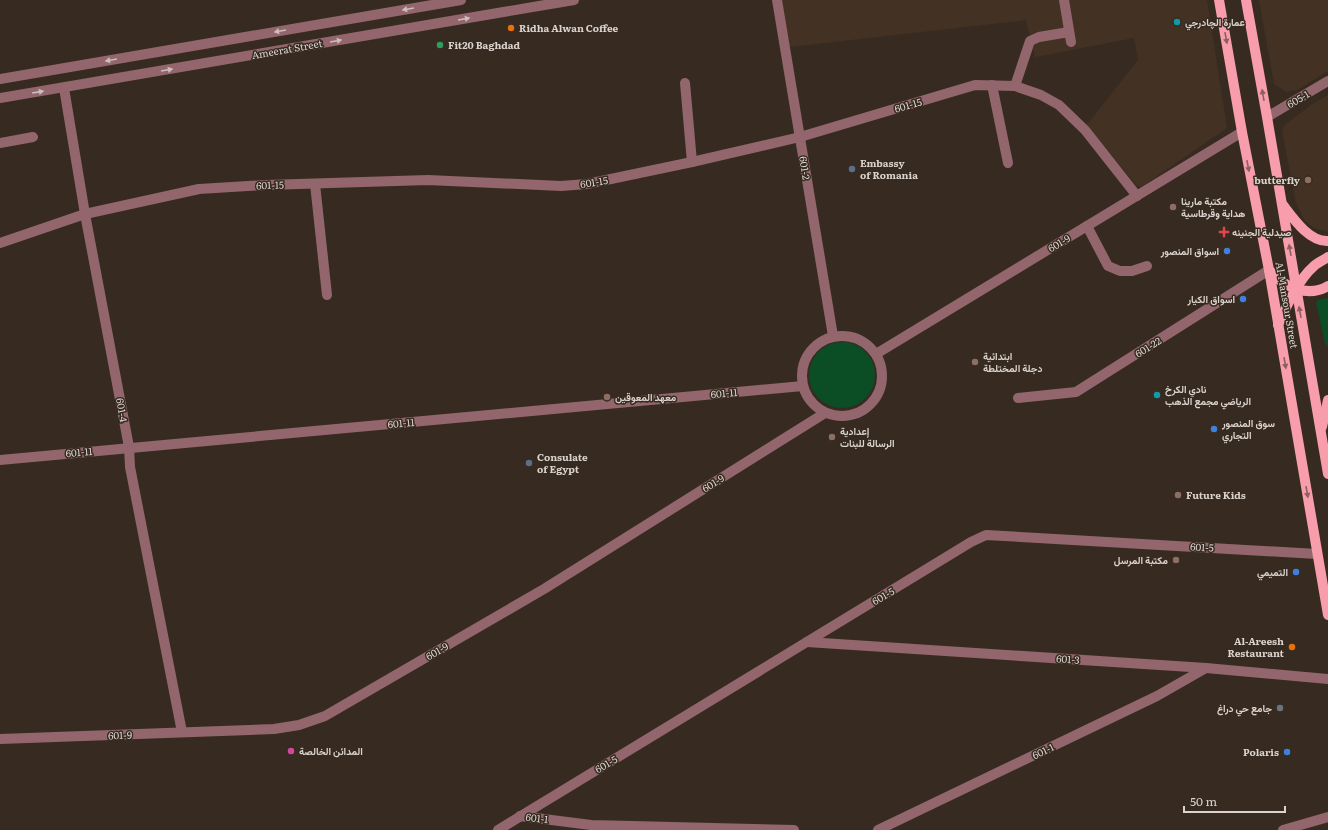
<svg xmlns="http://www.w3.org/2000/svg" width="1328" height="830" font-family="Literata,Vazirmatn,serif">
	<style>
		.built { fill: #433223 }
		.green { fill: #0b4d25 }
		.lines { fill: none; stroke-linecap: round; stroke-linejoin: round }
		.minor { stroke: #93666d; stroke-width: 10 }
		.major { stroke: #f89dac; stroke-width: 10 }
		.oneway { fill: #cdbdba }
		.oneway2 { fill: #8e5e60 }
		.culture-dot { fill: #0f9aa8; stroke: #372b21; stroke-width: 1.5 }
		.food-dot { fill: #e8710a; stroke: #372b21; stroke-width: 1.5 }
		.leisure-dot { fill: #2e9e5b; stroke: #372b21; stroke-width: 1.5 }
		.service-dot { fill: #5c6f8a; stroke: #372b21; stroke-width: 1.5 }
		.education-dot { fill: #8d6e63; stroke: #372b21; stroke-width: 1.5 }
		.health-dot { fill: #e0444e; stroke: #372b21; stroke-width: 1.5 }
		.shop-dot { fill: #3f7fe0; stroke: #372b21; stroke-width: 1.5 }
		.worship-dot { fill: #6b7280; stroke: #372b21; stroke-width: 1.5 }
		.hotel-dot { fill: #d1479c; stroke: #372b21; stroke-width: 1.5 }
		.labels { text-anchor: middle; stroke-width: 3; stroke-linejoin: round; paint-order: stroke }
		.poi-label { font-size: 10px; font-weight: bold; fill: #dbd3cd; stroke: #372b21; text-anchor: start }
		.street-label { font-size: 10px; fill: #dbd3cd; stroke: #372b21 }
	</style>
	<rect width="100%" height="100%" fill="#372b21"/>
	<g class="built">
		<path d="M 781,0 L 1207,0 L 1227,128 L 1144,185 L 1140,187 L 1136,185 L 1086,124 L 1090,121 L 1138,60 L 1134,38 L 1035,57 L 1026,20 L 789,47 Z"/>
		<path d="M 1259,0 L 1328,0 L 1328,71 L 1297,90 L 1286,92 L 1274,84 Z"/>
		<path d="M 1328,95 L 1328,232 L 1314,228 L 1305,221 L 1296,203 L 1282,130 L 1285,125 L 1311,105 Z"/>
	</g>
	<g class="green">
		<path d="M 1328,298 L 1328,347 L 1325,343 L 1316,302 L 1318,300 Z"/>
		<circle cx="842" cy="375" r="33"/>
	</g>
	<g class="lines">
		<g class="minor">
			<path d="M 777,0 L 833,336"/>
			<path d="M 1064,0 L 1071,42"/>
			<path d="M 0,79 L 461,0"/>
			<path d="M 685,83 L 692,162"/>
			<path d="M 992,85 L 1008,163"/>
			<path d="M 1015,86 L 1030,41 L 1039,37 L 1069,32"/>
			<path d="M 64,88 L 85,214 L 129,447 L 130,467 L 182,732"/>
			<path d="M 0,98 L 574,0"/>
			<path d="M 1267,117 L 1328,81"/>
			<path d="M 0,143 L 33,137"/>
			<path d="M 315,184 L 327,295"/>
			<path d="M 1087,226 L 1108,266 L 1120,271 L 1132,271 L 1147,266"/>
			<path d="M 0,243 L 85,214 L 199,189 L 266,185 L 428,180 L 561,186 L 587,184 L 692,162 L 800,137 L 975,85 L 1015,86 L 1041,95 L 1059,105 L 1085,130 L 1137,196"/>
			<circle cx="842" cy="376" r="40"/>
			<path d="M 876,354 L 1242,132"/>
			<path d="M 1018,398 L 1076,392 L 1269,270"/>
			<path d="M 0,460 L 803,386"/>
			<path d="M 807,642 L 1206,668 L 1328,679"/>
			<path d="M 0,739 L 274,729 L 299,725 L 325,716 L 544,589 L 825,413"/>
			<path d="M 520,816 L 591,825 L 794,830"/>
			<path d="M 498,830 L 971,542 L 986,535 L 1317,554"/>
			<path d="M 878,830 L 1157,696 L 1206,668"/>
			<path d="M 1283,830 L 1328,817"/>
		</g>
		<g class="major">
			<path d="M 1219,0 L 1242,132 L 1269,270 L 1328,615"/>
			<path d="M 1246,0 L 1267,117 L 1328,474"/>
			<path d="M 1283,205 C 1293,218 1309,242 1328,241"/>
			<path d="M 1269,270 C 1283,287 1308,298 1328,286"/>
			<path d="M 1278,325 C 1287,305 1298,280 1314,266 C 1318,262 1324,260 1328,257"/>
			<path d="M 1322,427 L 1328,400"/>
		</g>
	</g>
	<defs><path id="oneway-solid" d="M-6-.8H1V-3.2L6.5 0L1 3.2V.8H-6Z"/></defs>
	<g class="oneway">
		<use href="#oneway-solid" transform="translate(408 9) rotate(170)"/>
		<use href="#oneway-solid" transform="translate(464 19) rotate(-10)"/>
		<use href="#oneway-solid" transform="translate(280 31) rotate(170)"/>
		<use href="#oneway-solid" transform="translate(336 41) rotate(-10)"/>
		<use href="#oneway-solid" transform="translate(111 60) rotate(170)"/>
		<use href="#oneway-solid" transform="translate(167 70) rotate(-10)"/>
		<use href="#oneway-solid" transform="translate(38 92) rotate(-9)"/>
	</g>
	<g class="oneway2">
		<use href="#oneway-solid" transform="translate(1226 38) rotate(80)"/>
		<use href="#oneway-solid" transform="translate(1263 95) rotate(-100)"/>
		<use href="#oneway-solid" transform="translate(1248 166) rotate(79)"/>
		<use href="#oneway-solid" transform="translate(1290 250) rotate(-100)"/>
		<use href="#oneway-solid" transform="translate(1300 312) rotate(-100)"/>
		<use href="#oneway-solid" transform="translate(1285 363) rotate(80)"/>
		<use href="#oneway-solid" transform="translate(1307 492) rotate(80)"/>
	</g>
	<g class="culture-dot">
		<circle cx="1177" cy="22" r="4"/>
		<circle cx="1157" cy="395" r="4"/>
	</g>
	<g class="food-dot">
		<circle cx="511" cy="28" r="4"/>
		<circle cx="1292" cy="647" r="4"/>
	</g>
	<circle class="leisure-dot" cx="440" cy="45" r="4"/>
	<g class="service-dot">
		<circle cx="852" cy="169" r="4"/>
		<circle cx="529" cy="463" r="4"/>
	</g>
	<g class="education-dot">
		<circle cx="1308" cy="180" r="4"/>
		<circle cx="1173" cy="207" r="4"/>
		<circle cx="975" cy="362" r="4"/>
		<circle cx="607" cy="397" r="4"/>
		<circle cx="832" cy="437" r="4"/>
		<circle cx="1178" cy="495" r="4"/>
		<circle cx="1176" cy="560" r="4"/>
	</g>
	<path class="health-dot" d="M1222 226h4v4h4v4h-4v4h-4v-4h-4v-4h4z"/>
	<g class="shop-dot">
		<circle cx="1227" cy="251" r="4"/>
		<circle cx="1243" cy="299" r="4"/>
		<circle cx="1214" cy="429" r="4"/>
		<circle cx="1296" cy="572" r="4"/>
		<circle cx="1287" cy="752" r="4"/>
	</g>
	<circle class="worship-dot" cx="1280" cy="708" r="4"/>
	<circle class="hotel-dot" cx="291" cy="751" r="4"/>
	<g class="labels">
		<g class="poi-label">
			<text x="1185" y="26">عمارة الچادرجي</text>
			<text x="519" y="32">Ridha Alwan Coffee</text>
			<text x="448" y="49">Fit20 Baghdad</text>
			<text x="860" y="167">Embassy<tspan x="860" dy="12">of Romania</tspan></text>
			<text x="1300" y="184" text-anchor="end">butterfly</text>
			<text x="1181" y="205">مكتبة مارينا<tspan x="1181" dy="12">هداية وقرطاسية</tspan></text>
			<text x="1232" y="236">صيدلية الجنينه</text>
			<text x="1219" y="255" text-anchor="end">اسواق المنصور</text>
			<text x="1235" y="303" text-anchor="end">اسواق الكيار</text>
			<text x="983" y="360">ابتدائية<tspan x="983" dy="12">دجلة المختلطة</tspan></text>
			<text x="1165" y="393">نادي الكرخ<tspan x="1165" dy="12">الرياضي مجمع الذهب</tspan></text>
			<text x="615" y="401">معهد المعوقين</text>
			<text x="1222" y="427">سوق المنصور<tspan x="1222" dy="12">التجاري</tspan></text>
			<text x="840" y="435">إعدادية<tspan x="840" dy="12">الرسالة للبنات</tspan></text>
			<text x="537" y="461">Consulate<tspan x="537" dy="12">of Egypt</tspan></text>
			<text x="1186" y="499">Future Kids</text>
			<text x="1168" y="564" text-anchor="end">مكتبة المرسل</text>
			<text x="1288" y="576" text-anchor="end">التميمي</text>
			<text x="1284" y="645" text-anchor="end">Al-Areesh<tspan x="1284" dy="12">Restaurant</tspan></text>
			<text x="1272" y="712" text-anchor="end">جامع حي دراغ</text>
			<text x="299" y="755">المدائن الخالصة</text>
			<text x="1279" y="756" text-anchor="end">Polaris</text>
		</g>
		<g class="street-label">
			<text transform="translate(287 49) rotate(-10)" y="4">Ameerat Street</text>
			<text transform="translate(1298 99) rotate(-31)" y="4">605-1</text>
			<text transform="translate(908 105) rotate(-16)" y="4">601-15</text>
			<text transform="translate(805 168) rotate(81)" y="4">601-2</text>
			<text transform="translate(594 182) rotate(-9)" y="4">601-15</text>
			<text transform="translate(270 185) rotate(-2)" y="4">601-15</text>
			<text transform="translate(1059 243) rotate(-31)" y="4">601-9</text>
			<text transform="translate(1287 305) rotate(80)" y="4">Al-Mansour Street</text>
			<text transform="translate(1148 347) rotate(-32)" y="4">601-22</text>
			<text transform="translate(724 393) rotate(-5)" y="4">601-11</text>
			<text transform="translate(122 410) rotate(80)" y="4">601-4</text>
			<text transform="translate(401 423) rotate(-5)" y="4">601-11</text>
			<text transform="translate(79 452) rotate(-5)" y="4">601-11</text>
			<text transform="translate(713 483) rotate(-32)" y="4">601-9</text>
			<text transform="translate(1202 547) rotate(3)" y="4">601-5</text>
			<text transform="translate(883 596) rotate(-31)" y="4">601-5</text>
			<text transform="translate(437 651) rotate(-30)" y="4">601-9</text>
			<text transform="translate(1068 659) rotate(4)" y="4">601-3</text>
			<text transform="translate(120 735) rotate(-2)" y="4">601-9</text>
			<text transform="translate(1043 751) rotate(-26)" y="4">601-1</text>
			<text transform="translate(606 764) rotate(-31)" y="4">601-5</text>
			<text transform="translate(537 818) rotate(7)" y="4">601-1</text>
		</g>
	</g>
	<path d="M1184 806v6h101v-6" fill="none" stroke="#dbd3cd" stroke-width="2"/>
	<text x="1190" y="806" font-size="12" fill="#dbd3cd" stroke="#372b21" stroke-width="3" paint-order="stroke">50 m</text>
</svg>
